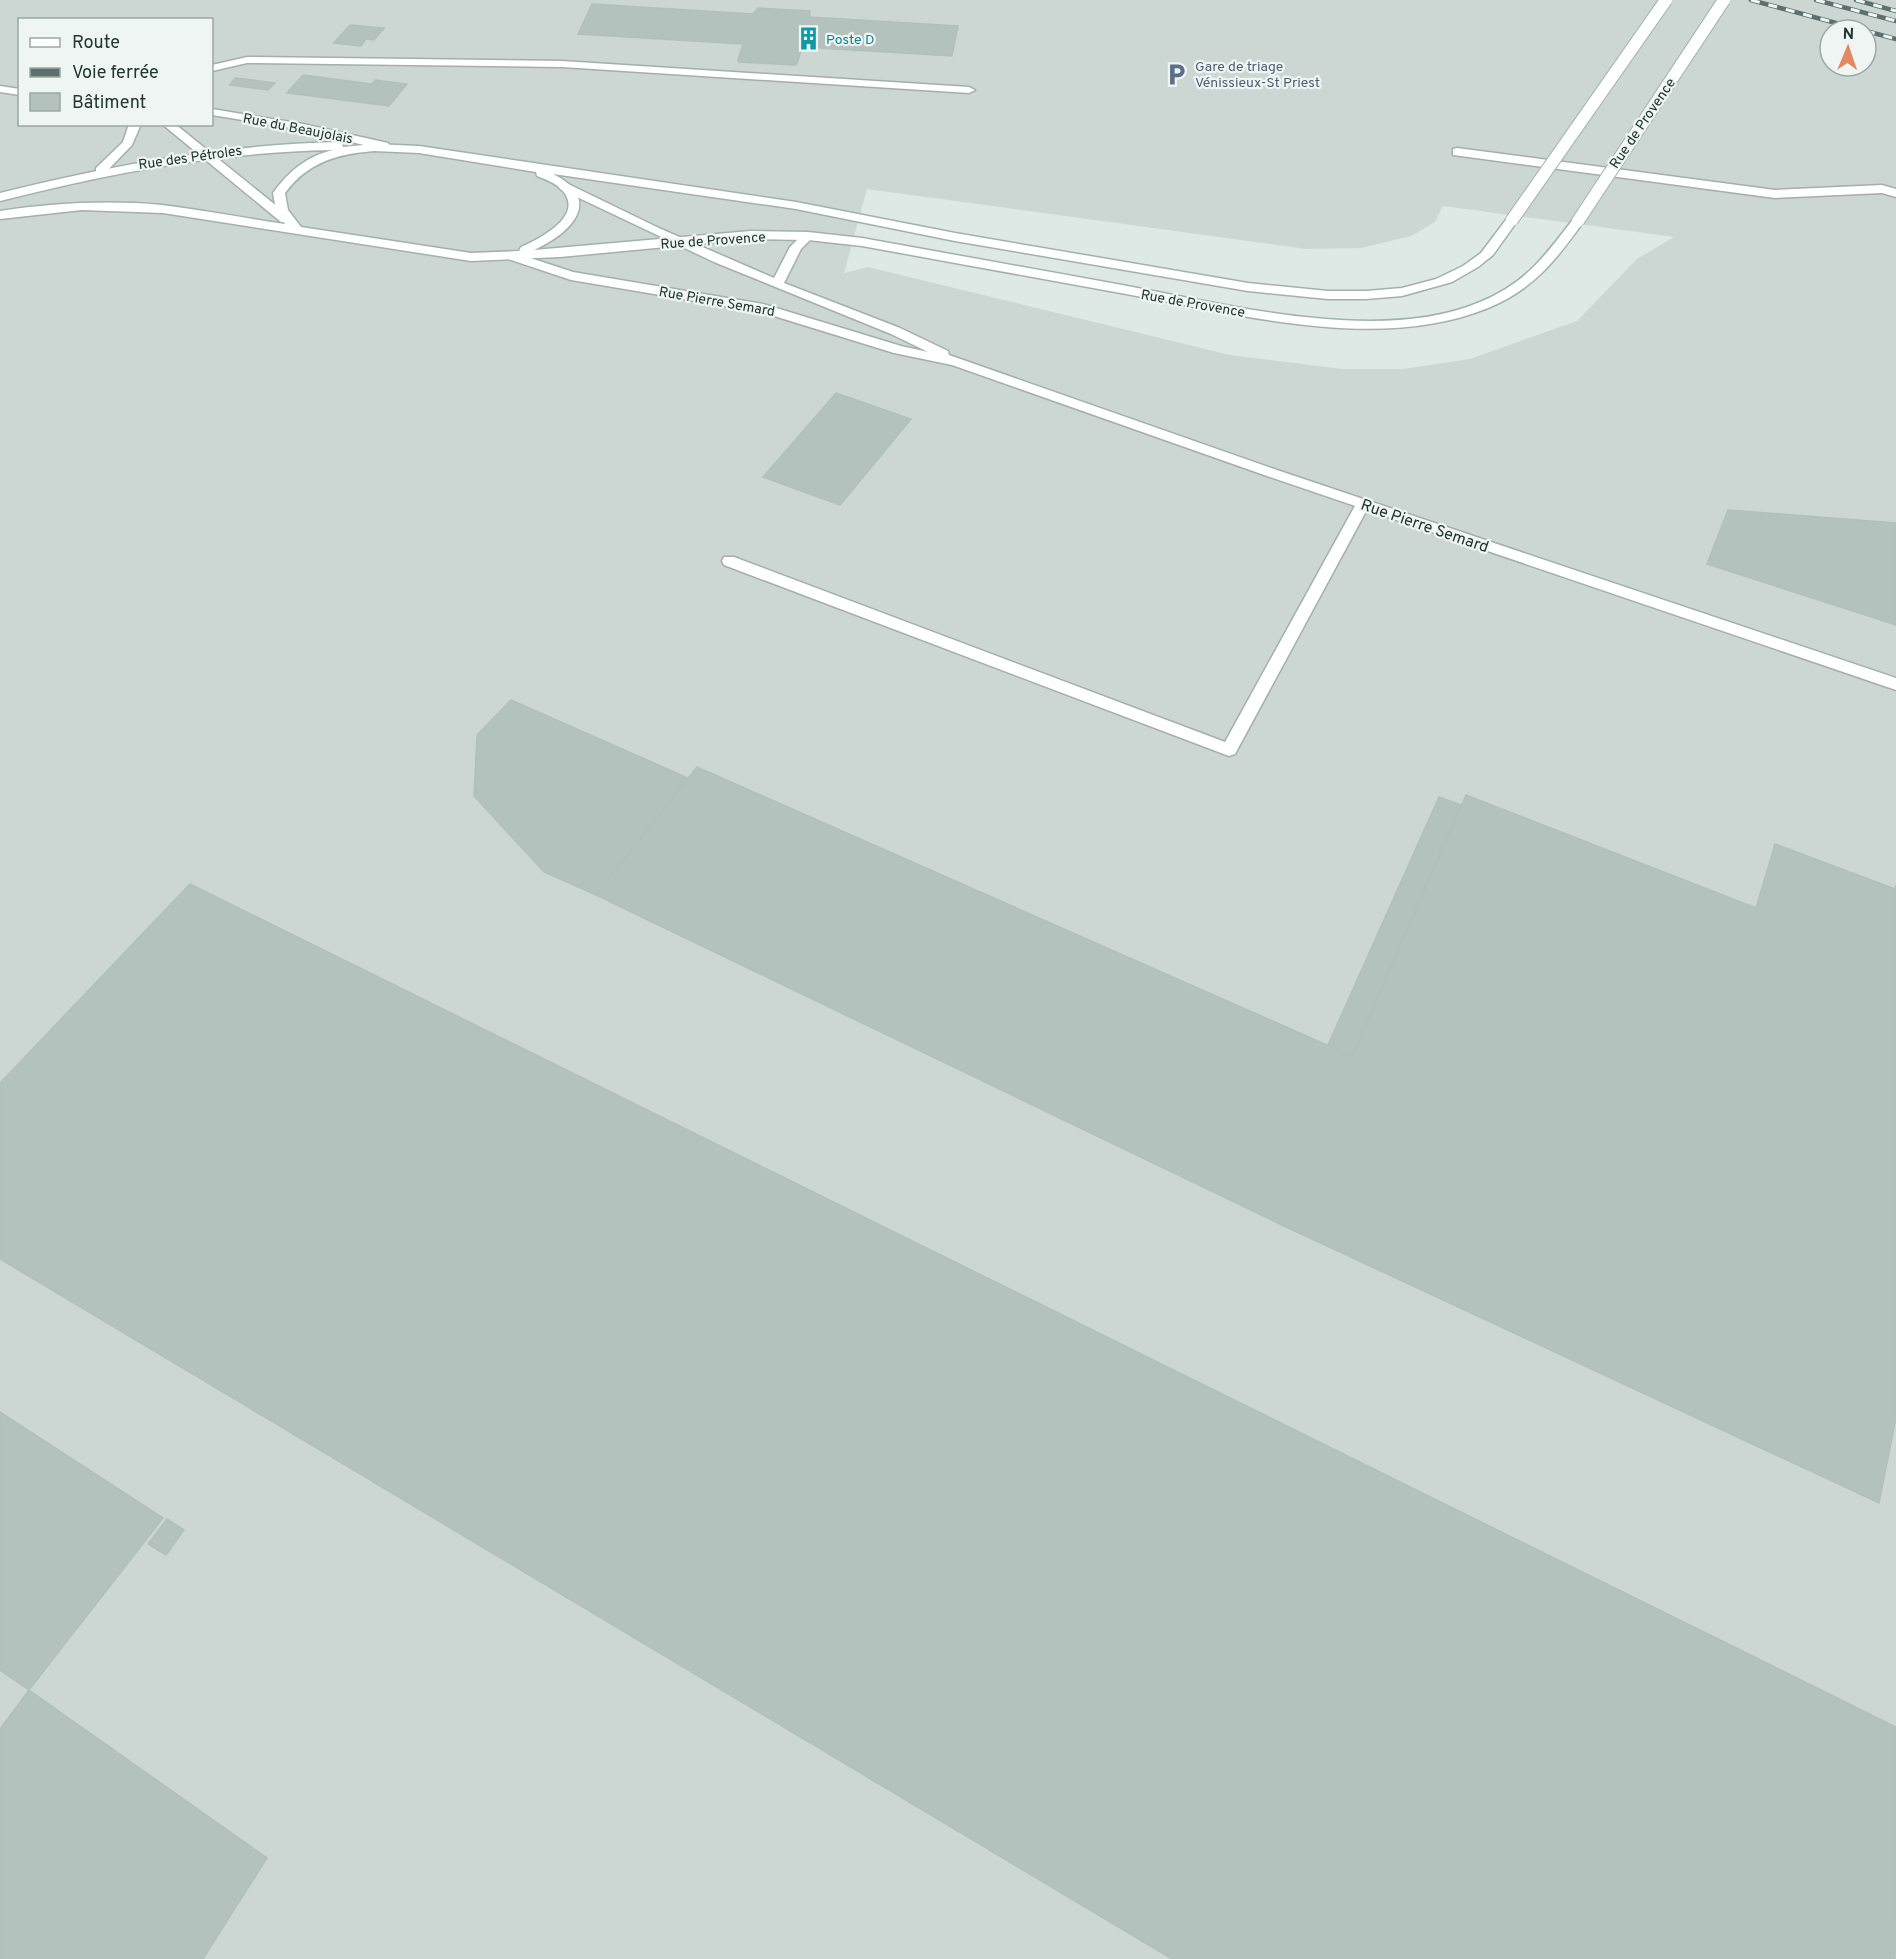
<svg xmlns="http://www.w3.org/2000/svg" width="1896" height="1959" font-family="Overpass,sans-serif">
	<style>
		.built { fill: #ccd7d3; fill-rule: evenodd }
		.building { fill: #b4c2bd; stroke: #b1c0bb; stroke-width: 1.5 }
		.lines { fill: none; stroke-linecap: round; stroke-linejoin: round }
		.service-casing { stroke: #a2afab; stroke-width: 3 }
		.minor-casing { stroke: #a2afab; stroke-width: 3 }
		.secondary-casing { stroke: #9fb2ac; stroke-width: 3 }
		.service { fill: #fff; fill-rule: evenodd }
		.minor { fill: #fff; fill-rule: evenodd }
		.secondary { fill: #fff; fill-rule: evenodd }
		.rail-casing { stroke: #5b716d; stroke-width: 4.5 }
		.rail { stroke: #eef5f2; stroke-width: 3; stroke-dasharray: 9; stroke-linecap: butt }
		.secondary-bridge-casing { stroke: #9fb2ac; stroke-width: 14; stroke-linecap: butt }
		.secondary-bridge { stroke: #fff; stroke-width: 12 }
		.labels { text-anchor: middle; stroke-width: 4.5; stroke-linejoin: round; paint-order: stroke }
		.far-culture-label { font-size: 14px; fill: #0d838f; stroke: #eef5f2; text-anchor: start }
		.far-service-label { font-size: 14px; fill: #4e5e75; stroke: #eef5f2; text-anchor: start }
		.far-street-label { font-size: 14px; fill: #213531; stroke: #eef5f2 }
		.street-label { font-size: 16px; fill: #213531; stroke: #eef5f2 }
	</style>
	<rect width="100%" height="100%" fill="#dee8e4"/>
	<path class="built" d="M 0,0 L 1896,0 L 1896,1959 L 0,1959 ZM 20,20 L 212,20 L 212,124 L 20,124 ZM 1830,30 L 1866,30 L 1866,66 L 1830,66 ZM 867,189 L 1307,249 L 1361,248 L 1411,236 L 1435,222 L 1443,206 L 1674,237 L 1637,259 L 1577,321 L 1470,359 L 1403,369 L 1342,369 L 1230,355 L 868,267 L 844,273 Z"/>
	<g class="building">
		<path d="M 592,4 L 753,14 L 758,8 L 810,11 L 810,17 L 958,26 L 952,56 L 802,47 L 797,64 L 794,65 L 739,62 L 738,60 L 743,44 L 578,34 Z"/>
		<path d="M 350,25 L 384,28 L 374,40 L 366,39 L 361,46 L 334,43 Z"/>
		<path d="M 303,75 L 372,84 L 375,80 L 407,84 L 389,106 L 287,93 Z"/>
		<path d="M 235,78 L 253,80 L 275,83 L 268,90 L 230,85 Z"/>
		<path d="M 836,393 L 911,419 L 840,505 L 763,477 Z"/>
		<path d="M 1728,510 L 1896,523 L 1896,625 L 1707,564 Z"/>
		<path d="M 511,700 L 688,778 L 596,895 L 544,872 L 474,796 L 477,735 Z"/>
		<path d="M 697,767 L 1352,1056 L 1466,795 L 1756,908 L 1775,844 L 1895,889 L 1896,885 L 1896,1418 L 1879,1503 L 1284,1226 L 596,895 Z"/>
		<path d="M 1439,797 L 1461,805 L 1352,1056 L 1328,1045 Z"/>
		<path d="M 190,884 L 1896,1727 L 1895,1959 L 1172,1959 L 0,1259 L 0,1083 Z"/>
		<path d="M 0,1412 L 163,1518 L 29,1690 L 0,1670 Z"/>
		<path d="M 167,1519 L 184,1530 L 166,1555 L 148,1544 Z"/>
		<path d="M 29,1690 L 267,1858 L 203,1959 L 0,1959 L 0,1729 Z"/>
	</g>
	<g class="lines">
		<defs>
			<g id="service">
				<path d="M 247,57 L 562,61 L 969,87 L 975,90 L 969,93 L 562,67 L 247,63 L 212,71 L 212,65 Z"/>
				<path d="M 1457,148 L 1775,190 L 1882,185 L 1896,189 L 1896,197 L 1882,193 L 1775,198 L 1453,155 L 1453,149 Z"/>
				<path d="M 1363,499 L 1370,504 L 1235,754 L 1229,756 L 724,565 L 722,561 L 724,557 L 734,557 L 1225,742 L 1356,504 Z"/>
			</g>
			<g id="minor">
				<path d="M 0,86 L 20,89 L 20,95 L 0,92 Z"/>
				<path d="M 212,109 L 303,124 L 388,143 L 390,146 L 384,150 L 303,130 L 212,115 Z"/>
				<path d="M 129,124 L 141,124 L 132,145 L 104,174 L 96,174 L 96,168 L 123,142 Z"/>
				<path d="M 162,124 L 175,124 L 289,216 L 291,219 L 289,222 L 281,222 Z"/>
				<path d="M 564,182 L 661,229 L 774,278 L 790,247 L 804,233 L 812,233 L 814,236 L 801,249 L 784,283 L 900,328 L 948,351 L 949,355 L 1277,470 L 1896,678 L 1896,690 L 1267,476 L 952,365 L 894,353 L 761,312 L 571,280 L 508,259 L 506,256 L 512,252 L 573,272 L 763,304 L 901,346 L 928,352 L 891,334 L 714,262 L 560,189 L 558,186 Z"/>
			</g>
			<path id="secondary" d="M 338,142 L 342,143 L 343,147 L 374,144 L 419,146 L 796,202 L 955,233 L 1248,283 L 1328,291 L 1366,291 L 1402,288 L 1436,279 L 1463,266 L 1481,253 L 1508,217 L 1516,217 L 1518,220 L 1493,255 L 1478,267 L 1452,282 L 1402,296 L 1366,299 L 1328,299 L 1248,291 L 955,241 L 796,209 L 553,174 C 605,200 570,234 534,250 L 751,231 L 808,232 L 862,238 C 949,254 1035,269 1122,285 C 1225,304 1380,345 1480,302 C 1527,282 1544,257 1574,218 L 1582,218 L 1584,221 C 1557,259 1533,290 1488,308 C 1378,353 1238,314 1126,294 C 1038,278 950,262 862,246 L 808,240 L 751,239 L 560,257 L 471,261 L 163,213 L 82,210 L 0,219 L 0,211 C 53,203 108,200 162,205 C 203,210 244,218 285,224 L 276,210 L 273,193 C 289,171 307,156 333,150 C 219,152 110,173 0,201 L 0,193 C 112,165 222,145 338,142 ZM 374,151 L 419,153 L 536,172 L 537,176 C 545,179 555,183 561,189 C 587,215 539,239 521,247 L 519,251 L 471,253 L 301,227 L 288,210 L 285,193 C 308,162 337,154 374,151 Z"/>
		</defs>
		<use href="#service" class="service-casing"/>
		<use href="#minor" class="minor-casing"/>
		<use href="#secondary" class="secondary-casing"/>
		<use href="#service" class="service"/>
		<use href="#minor" class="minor"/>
		<use href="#secondary" class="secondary"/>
		<defs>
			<g id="rail">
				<path d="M 1751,0 L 1862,30"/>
				<path d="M 1816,0 L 1896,21"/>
				<path d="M 1856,0 L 1896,11"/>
				<path d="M 1866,31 L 1896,39"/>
			</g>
		</defs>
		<use href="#rail" class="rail-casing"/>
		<use href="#rail" class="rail"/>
		<defs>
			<g id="secondary-bridge">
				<path d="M 1512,220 L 1666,0"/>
				<path d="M 1578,221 L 1724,0"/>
			</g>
		</defs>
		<use href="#secondary-bridge" class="secondary-bridge-casing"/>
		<use href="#secondary-bridge" class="secondary-bridge"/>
	</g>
	<defs>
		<symbol id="building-bare" viewBox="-9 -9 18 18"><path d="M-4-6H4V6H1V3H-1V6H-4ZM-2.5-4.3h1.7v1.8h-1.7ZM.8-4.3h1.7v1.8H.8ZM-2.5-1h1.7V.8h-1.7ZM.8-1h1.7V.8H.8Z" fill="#0f9aa8" stroke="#eef5f2" stroke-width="2.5" paint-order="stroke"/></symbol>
		<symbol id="parking-bare" viewBox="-9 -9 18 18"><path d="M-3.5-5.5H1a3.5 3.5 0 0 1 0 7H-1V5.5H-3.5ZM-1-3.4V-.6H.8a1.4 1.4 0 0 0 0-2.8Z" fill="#5c6f8a" stroke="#eef5f2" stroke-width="2.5" paint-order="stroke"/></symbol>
	</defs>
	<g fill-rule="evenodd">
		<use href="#building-bare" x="792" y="22" width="33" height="33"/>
		<use href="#parking-bare" x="1160" y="58" width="33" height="33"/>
	</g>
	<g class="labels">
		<g class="far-culture-label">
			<text x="826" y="44">Poste D</text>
		</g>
		<g class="far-service-label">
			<text x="1195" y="71">Gare de triage<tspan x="1195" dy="16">Vénissieux-St Priest</tspan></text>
		</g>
		<g class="far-street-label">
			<text transform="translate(1642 123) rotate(-56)" y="5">Rue de Provence</text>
			<text transform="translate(298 128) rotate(11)" y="5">Rue du Beaujolais</text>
			<text transform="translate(190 157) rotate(-8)" y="5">Rue des Pétroles</text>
			<text transform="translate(713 240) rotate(-4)" y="5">Rue de Provence</text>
			<text transform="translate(717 301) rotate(10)" y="5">Rue Pierre Semard</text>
			<text transform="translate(1193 303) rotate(10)" y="5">Rue de Provence</text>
		</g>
		<g class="street-label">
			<text transform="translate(1425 525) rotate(19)" y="6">Rue Pierre Semard</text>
		</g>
	</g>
	<rect x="18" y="18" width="195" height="108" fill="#eef5f2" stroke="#9ca8a5" stroke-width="1.5"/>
	<rect x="30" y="38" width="30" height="9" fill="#ffffff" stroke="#9ca8a5" stroke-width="1.5"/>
	<text x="72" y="48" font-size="18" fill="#213531">Route</text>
	<rect x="30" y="68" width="30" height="9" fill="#5b716d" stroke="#9ca8a5" stroke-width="1.5"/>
	<text x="72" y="78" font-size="18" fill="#213531">Voie ferrée</text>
	<rect x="30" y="93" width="30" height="18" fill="#b4c2bd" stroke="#9ca8a5" stroke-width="1.5"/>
	<text x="72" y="108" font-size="18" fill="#213531">Bâtiment</text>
	<g transform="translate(1848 48) rotate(2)"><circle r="28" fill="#eef5f2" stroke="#9ca8a5" stroke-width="1.5"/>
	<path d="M0-4.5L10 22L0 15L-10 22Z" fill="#e28962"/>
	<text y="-9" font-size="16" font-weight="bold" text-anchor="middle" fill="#213531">N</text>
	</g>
</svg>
